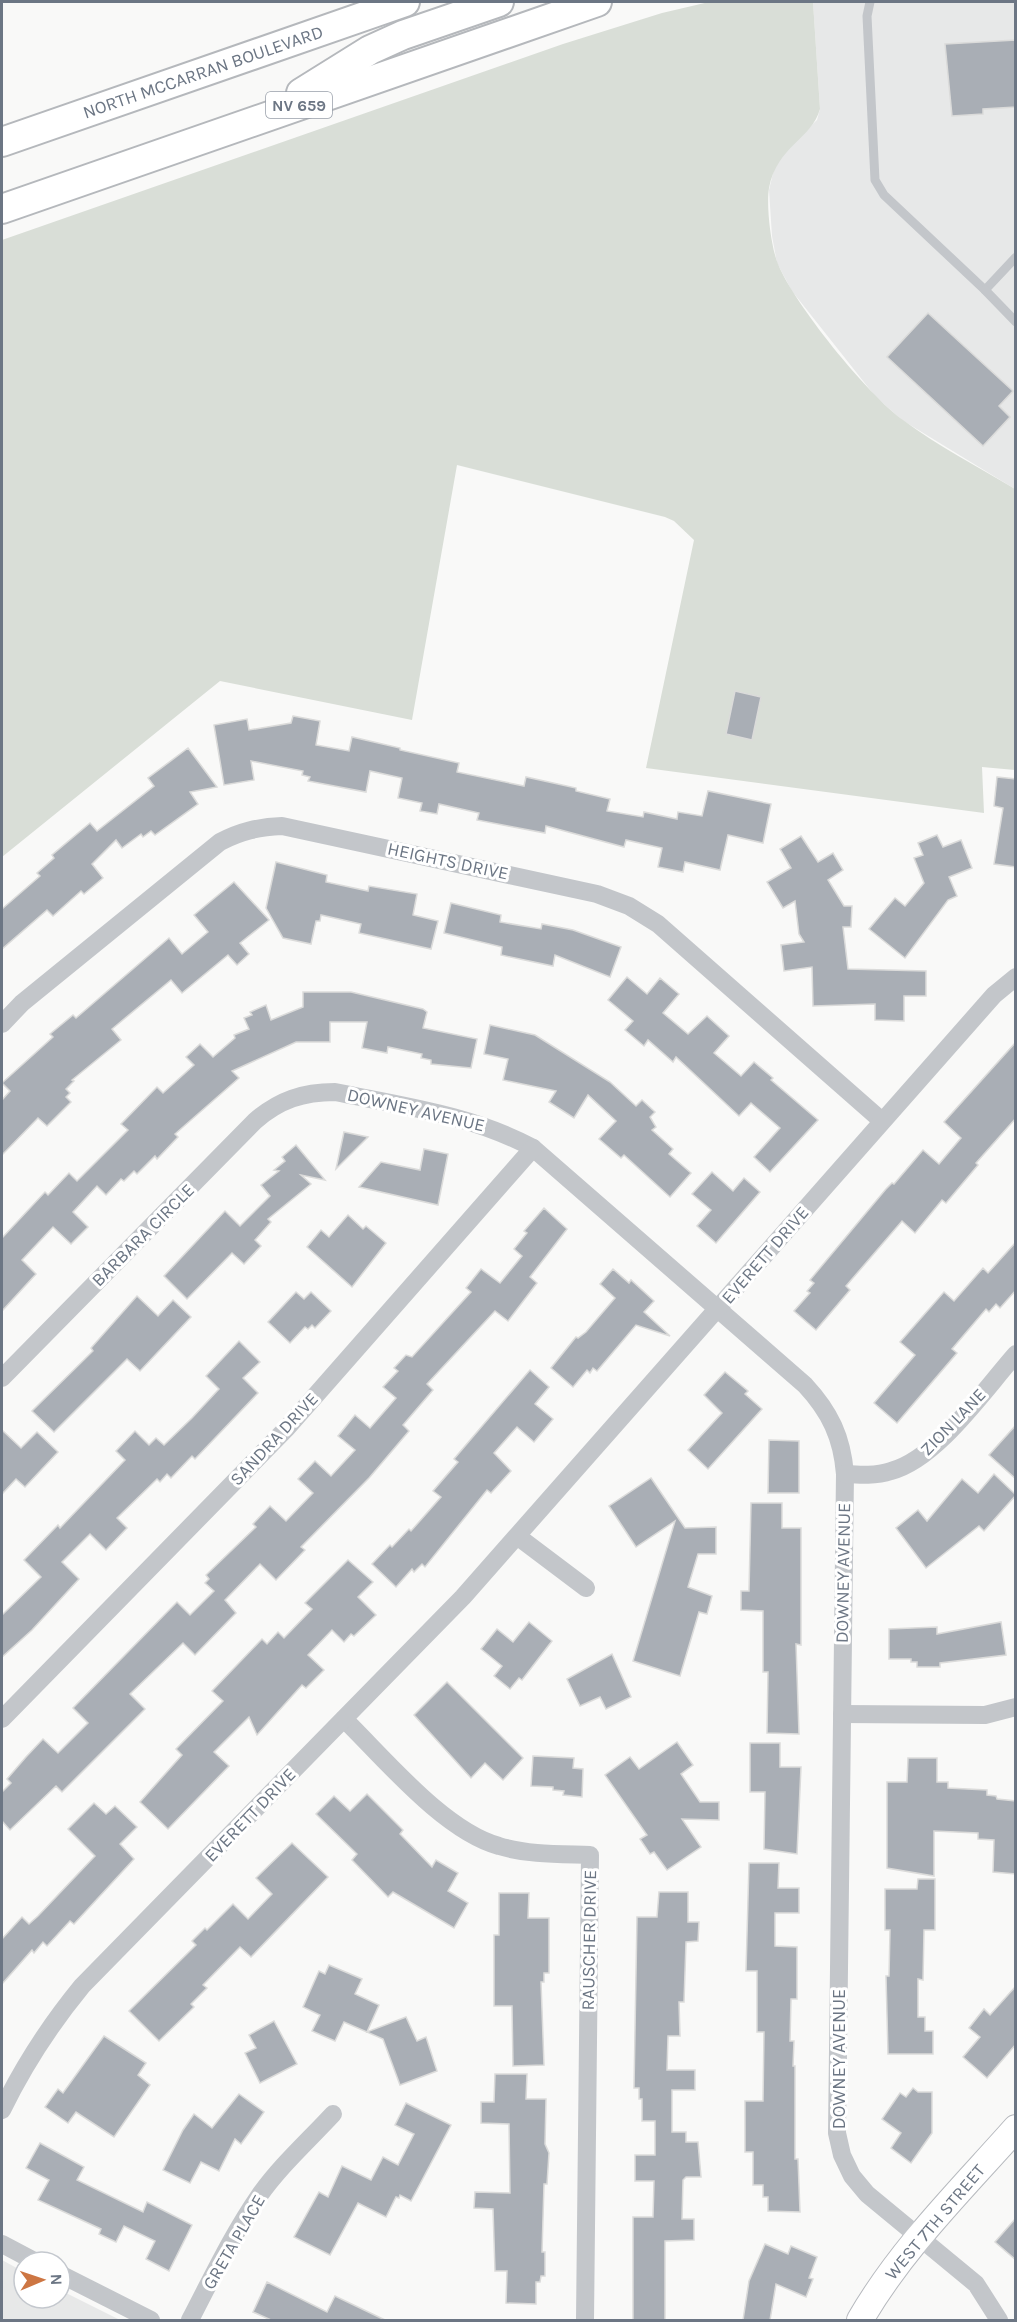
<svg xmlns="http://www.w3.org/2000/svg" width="1017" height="2322" font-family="Karla,sans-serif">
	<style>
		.built { fill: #e7e8e8 }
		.green { fill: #d9ded7 }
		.building { fill: #a9aeb5; stroke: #dbdbda; stroke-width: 1.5 }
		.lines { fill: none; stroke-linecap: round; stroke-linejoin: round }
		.secondary-casing { stroke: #b6b9be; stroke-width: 28 }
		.primary-casing { stroke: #b5b8bc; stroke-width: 32 }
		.lane { stroke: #c3c6ca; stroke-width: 9 }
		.street { stroke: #c3c6ca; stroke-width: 18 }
		.secondary { stroke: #fff; stroke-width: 26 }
		.primary { stroke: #fff; stroke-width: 28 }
		.labels { text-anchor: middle; stroke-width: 6; stroke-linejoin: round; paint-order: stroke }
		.shield { fill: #fff; stroke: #989fa9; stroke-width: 1.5 }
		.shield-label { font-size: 16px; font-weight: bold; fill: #6c7684 }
		.street-label { font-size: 18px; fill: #6c7684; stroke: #fff }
	</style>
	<rect width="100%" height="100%" fill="#f9f9f8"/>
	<g class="built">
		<path d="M 813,2 L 1015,2 L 1015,489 L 902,420 L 875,396 L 792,291 L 777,263 L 772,236 L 769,190 L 774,169 L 785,151 L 817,120 L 820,109 Z"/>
		<path d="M 2,2260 L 24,2272 L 24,2298 L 60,2298 L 60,2290 L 120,2320 L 2,2320 Z"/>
	</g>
	<path class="green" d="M 709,2 L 813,2 L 820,109 C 812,139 777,146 769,188 C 766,206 771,247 778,264 C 794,304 868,395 903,420 C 938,446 978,467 1015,489 L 1015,770 L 982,767 L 984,813 L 646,768 L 694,540 L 674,521 L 665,517 L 457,465 L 412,720 L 220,681 L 2,857 L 2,240 L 563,44 L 662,13 Z"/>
	<g class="building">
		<path d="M 1016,40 L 1016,107 L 983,109 L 983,114 L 952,116 L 945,44 Z"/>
		<path d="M 928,313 L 1013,391 L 999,406 L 1010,417 L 983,446 L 887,357 Z"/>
		<path d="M 735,691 L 761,697 L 752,740 L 726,734 Z"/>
		<path d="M 293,716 L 320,721 L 316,745 L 349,751 L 352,737 L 400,748 L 400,750 L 459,763 L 457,772 L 524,786 L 526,777 L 576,788 L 576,791 L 610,799 L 607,811 L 643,817 L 644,812 L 677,819 L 678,812 L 702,816 L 708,791 L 771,804 L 763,843 L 728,835 L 720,870 L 685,862 L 683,872 L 658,867 L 662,848 L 626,840 L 624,847 L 546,826 L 545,833 L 508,826 L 477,820 L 479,813 L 439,804 L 437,814 L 420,811 L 422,803 L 398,798 L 402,778 L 370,771 L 366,792 L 308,781 L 310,777 L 302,775 L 303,771 L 251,761 L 254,780 L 224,785 L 214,725 L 247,719 L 249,730 L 291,723 Z"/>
		<path d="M 188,748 L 217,787 L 190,792 L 198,804 L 155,835 L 151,831 L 143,837 L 141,834 L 122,848 L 116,840 L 92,864 L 103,878 L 84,894 L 81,891 L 53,916 L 47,910 L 2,949 L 2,909 L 40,876 L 37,873 L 54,858 L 52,855 L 90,823 L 97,831 L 154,786 L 148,778 Z"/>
		<path d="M 997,777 L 1016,779 L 1016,867 L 994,864 L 1003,808 L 994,806 Z"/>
		<path d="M 937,835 L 943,847 L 961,840 L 972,868 L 949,877 L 957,896 L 948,900 L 905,958 L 869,929 L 895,898 L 905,906 L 924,883 L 914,858 L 923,855 L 918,843 Z"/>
		<path d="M 801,836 L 818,862 L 833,853 L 843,870 L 828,880 L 844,906 L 852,906 L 851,927 L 843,927 L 848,969 L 926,971 L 926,996 L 904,996 L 904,1021 L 875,1020 L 875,1004 L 813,1006 L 812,967 L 784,971 L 781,945 L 804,942 L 799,934 L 795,901 L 783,908 L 767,882 L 791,868 L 780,849 Z"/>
		<path d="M 276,862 L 327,875 L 326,882 L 368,891 L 369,886 L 417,894 L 413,915 L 438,921 L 431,949 L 359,933 L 361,924 L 321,915 L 320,921 L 316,921 L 311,944 L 283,938 L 266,908 Z"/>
		<path d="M 234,882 L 269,920 L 240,943 L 249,954 L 237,965 L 228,955 L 182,993 L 171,980 L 112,1029 L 121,1040 L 72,1080 L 74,1081 L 66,1089 L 70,1093 L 66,1097 L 71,1102 L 47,1126 L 38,1118 L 2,1155 L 2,1100 L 10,1091 L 2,1083 L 53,1037 L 50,1034 L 73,1015 L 76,1018 L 169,938 L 182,954 L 208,932 L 194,915 Z"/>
		<path d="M 451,903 L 501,915 L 500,922 L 541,929 L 542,924 L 573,930 L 621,947 L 610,977 L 555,955 L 553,966 L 501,955 L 502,947 L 444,933 Z"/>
		<path d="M 627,977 L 647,994 L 660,978 L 679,994 L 663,1013 L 688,1034 L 707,1016 L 729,1036 L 714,1053 L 741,1076 L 754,1062 L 773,1078 L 771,1080 L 818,1120 L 770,1172 L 754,1157 L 780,1128 L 751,1103 L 739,1116 L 676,1057 L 673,1062 L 648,1040 L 644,1046 L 625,1030 L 633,1021 L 608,1000 Z"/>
		<path d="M 303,992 L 351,992 L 423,1009 L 427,1012 L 423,1028 L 477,1039 L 471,1068 L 431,1064 L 431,1060 L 421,1058 L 422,1054 L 388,1047 L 387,1053 L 362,1048 L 367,1022 L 330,1022 L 330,1042 L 296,1042 L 232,1071 L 239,1078 L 175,1134 L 178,1137 L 157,1159 L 155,1156 L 137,1174 L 134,1171 L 124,1181 L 121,1179 L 106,1195 L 97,1186 L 73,1212 L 88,1227 L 71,1244 L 53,1227 L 22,1260 L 36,1274 L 2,1311 L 2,1238 L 45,1192 L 48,1195 L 69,1173 L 77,1181 L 128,1130 L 121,1124 L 157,1087 L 163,1093 L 194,1065 L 186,1057 L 200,1044 L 213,1057 L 235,1038 L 234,1035 L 249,1029 L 244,1018 L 252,1015 L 250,1012 L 266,1005 L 271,1020 L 303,1007 Z"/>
		<path d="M 490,1025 L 535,1035 L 610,1082 L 636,1106 L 642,1100 L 655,1112 L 650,1117 L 656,1127 L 652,1130 L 673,1149 L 669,1154 L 691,1173 L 670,1197 L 624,1155 L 621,1158 L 599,1139 L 616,1121 L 588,1095 L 574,1118 L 549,1102 L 556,1091 L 503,1080 L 508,1059 L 484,1054 Z"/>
		<path d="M 1016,1042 L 1016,1118 L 976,1163 L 978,1165 L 946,1203 L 942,1200 L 915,1233 L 902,1221 L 846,1286 L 850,1290 L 816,1330 L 794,1311 L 810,1293 L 807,1291 L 814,1283 L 810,1280 L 886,1189 L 892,1183 L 894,1184 L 923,1150 L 939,1164 L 961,1138 L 944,1122 Z"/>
		<path d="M 344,1132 L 368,1137 L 336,1169 Z"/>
		<path d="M 296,1145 L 325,1180 L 301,1175 L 311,1184 L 268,1219 L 271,1222 L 255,1240 L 261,1246 L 244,1264 L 232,1253 L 187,1299 L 164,1276 L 225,1211 L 240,1226 L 270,1196 L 261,1185 L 279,1171 L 274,1170 L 285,1161 L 282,1157 Z"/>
		<path d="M 424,1149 L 448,1154 L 438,1205 L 359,1187 L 381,1162 L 420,1170 Z"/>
		<path d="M 712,1172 L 733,1191 L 744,1178 L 760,1192 L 716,1243 L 697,1226 L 711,1210 L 692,1194 Z"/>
		<path d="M 544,1208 L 567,1229 L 530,1277 L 537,1283 L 508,1321 L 495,1311 L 427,1384 L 433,1390 L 403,1425 L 409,1431 L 369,1478 L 301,1547 L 305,1550 L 276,1580 L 260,1564 L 225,1600 L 236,1613 L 195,1655 L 183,1643 L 130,1694 L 145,1709 L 62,1792 L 56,1786 L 10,1830 L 2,1821 L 2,1792 L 11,1783 L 7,1779 L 26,1757 L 43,1739 L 58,1753 L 88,1723 L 73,1708 L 177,1602 L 190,1615 L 214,1591 L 205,1583 L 209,1579 L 206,1575 L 256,1527 L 253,1524 L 270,1506 L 286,1521 L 313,1493 L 298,1479 L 315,1461 L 331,1476 L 355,1450 L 338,1436 L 355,1415 L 370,1428 L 396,1398 L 383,1387 L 398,1371 L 394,1368 L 406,1355 L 412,1357 L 471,1292 L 466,1288 L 481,1269 L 500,1283 L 522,1256 L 514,1249 L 527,1233 L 524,1231 Z"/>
		<path d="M 348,1215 L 363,1229 L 366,1226 L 386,1243 L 352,1287 L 307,1247 L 321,1230 L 329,1237 Z"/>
		<path d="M 1016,1242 L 1016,1290 L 1000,1308 L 996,1304 L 989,1312 L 986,1309 L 952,1349 L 957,1353 L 897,1423 L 874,1403 L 915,1355 L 900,1342 L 944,1292 L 954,1301 L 983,1268 L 988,1273 Z"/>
		<path d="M 613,1269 L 629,1283 L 631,1280 L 654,1301 L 644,1312 L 670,1336 L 636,1325 L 597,1371 L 593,1368 L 590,1373 L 587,1370 L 573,1387 L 551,1368 L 576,1337 L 578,1338 L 586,1332 L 615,1298 L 600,1284 Z"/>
		<path d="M 296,1292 L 304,1299 L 311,1292 L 331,1311 L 315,1328 L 312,1325 L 308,1329 L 305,1327 L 290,1343 L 268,1322 Z"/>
		<path d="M 137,1296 L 158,1316 L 173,1300 L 191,1317 L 140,1371 L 127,1359 L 54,1432 L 32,1411 L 93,1351 L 91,1348 Z"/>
		<path d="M 239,1341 L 260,1362 L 243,1378 L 258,1393 L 195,1459 L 192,1456 L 171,1478 L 167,1474 L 160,1482 L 157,1479 L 117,1518 L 127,1528 L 106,1550 L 90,1534 L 62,1562 L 79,1579 L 32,1630 L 2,1657 L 2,1615 L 41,1577 L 24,1560 L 58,1525 L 60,1528 L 125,1460 L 116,1451 L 135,1431 L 149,1445 L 156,1438 L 164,1445 L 192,1418 L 219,1389 L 206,1376 Z"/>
		<path d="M 530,1370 L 549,1387 L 535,1404 L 553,1419 L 534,1442 L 517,1427 L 494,1453 L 511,1471 L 491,1493 L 487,1490 L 425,1567 L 422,1564 L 414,1572 L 412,1569 L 396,1587 L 372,1564 L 390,1545 L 392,1547 L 409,1529 L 411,1531 L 441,1497 L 433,1491 L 458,1462 L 454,1459 Z"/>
		<path d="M 725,1372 L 748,1391 L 745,1394 L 762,1409 L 708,1469 L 688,1450 L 722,1413 L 704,1395 Z"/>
		<path d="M 1016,1425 L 1016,1479 L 989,1455 Z"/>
		<path d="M 2,1430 L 21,1448 L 37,1432 L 58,1452 L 25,1487 L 16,1479 L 2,1494 Z"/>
		<path d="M 769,1440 L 799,1441 L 799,1493 L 768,1493 Z"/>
		<path d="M 994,1474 L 1016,1495 L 984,1531 L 979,1526 L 926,1568 L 896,1528 L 918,1510 L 927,1521 L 962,1479 L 978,1493 Z"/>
		<path d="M 651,1478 L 685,1528 L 716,1527 L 716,1554 L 698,1554 L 688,1587 L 712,1596 L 707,1614 L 699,1612 L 680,1676 L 633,1661 L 675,1521 L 636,1547 L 609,1506 Z"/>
		<path d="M 751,1503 L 782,1503 L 782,1528 L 801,1528 L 801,1645 L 796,1644 L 799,1734 L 767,1733 L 768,1672 L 763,1672 L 763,1611 L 741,1610 L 741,1591 L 749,1591 Z"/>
		<path d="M 348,1560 L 373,1582 L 358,1597 L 376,1615 L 354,1636 L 351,1634 L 344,1642 L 332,1630 L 308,1655 L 324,1670 L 306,1688 L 302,1685 L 257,1735 L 249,1717 L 214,1752 L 229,1766 L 168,1829 L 140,1802 L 182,1755 L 176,1749 L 223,1701 L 212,1691 L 262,1639 L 267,1644 L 278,1632 L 284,1638 L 312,1609 L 305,1603 Z"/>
		<path d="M 529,1622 L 552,1641 L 522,1680 L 519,1678 L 510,1689 L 494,1676 L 502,1666 L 481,1649 L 497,1629 L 513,1642 Z"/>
		<path d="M 1001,1622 L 1006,1655 L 940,1663 L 940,1667 L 917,1667 L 917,1662 L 911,1662 L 911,1659 L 889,1659 L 889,1629 L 937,1627 L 937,1634 Z"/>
		<path d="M 612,1654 L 631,1697 L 606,1709 L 600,1697 L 580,1706 L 567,1679 Z"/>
		<path d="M 447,1682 L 523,1758 L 503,1780 L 485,1763 L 471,1778 L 414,1715 Z"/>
		<path d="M 677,1742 L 693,1765 L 681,1774 L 700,1802 L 719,1802 L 719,1820 L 682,1819 L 701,1847 L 667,1870 L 654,1852 L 650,1854 L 640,1839 L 647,1835 L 605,1775 L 630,1757 L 639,1769 Z"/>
		<path d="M 750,1743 L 780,1743 L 780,1767 L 801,1767 L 797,1854 L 764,1849 L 765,1792 L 750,1792 Z"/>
		<path d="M 533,1756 L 574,1758 L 573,1768 L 583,1769 L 582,1797 L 563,1795 L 564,1791 L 553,1790 L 553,1787 L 531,1786 Z"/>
		<path d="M 908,1758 L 937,1758 L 937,1782 L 948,1782 L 948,1788 L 987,1790 L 987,1795 L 996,1796 L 997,1799 L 1016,1801 L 1016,1874 L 993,1872 L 994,1840 L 978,1839 L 978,1833 L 934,1831 L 934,1876 L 887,1868 L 887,1782 L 907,1782 Z"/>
		<path d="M 367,1794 L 403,1830 L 400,1834 L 432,1867 L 436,1860 L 458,1873 L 448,1891 L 468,1903 L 454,1928 L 393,1892 L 388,1897 L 352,1860 L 357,1854 L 316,1814 L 334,1796 L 350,1811 Z"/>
		<path d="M 94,1803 L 106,1814 L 115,1806 L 137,1827 L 120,1844 L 134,1859 L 74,1924 L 70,1921 L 47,1946 L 43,1942 L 34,1953 L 32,1950 L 2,1984 L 2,1939 L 22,1917 L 29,1924 L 38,1916 L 95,1856 L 68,1829 Z"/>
		<path d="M 292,1843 L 328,1877 L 251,1957 L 240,1947 L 203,1985 L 207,1988 L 191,2004 L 194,2007 L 159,2041 L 129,2011 L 196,1945 L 192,1941 L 205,1928 L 207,1930 L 233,1904 L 248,1919 L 272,1894 L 256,1878 Z"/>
		<path d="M 749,1863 L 779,1863 L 778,1888 L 799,1888 L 799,1913 L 775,1913 L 775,1946 L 797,1947 L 797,1999 L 791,1999 L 790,2041 L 794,2041 L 793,2066 L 795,2066 L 795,2159 L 798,2159 L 800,2212 L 768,2211 L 768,2197 L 763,2197 L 763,2185 L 753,2185 L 753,2152 L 745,2152 L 745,2101 L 763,2101 L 764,2032 L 757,2032 L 757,1971 L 746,1971 Z"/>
		<path d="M 918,1879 L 935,1879 L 935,1930 L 924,1930 L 923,1980 L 918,1979 L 918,2017 L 925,2017 L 925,2031 L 933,2031 L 933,2054 L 888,2054 L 886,1976 L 889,1976 L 890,1930 L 885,1930 L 885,1889 L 917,1889 Z"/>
		<path d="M 659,1892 L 688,1892 L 688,1922 L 699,1922 L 698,1941 L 686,1942 L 684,2002 L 679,2002 L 680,2036 L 668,2036 L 667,2070 L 695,2070 L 695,2090 L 672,2090 L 672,2132 L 686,2132 L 686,2142 L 698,2142 L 701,2177 L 686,2177 L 683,2180 L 682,2219 L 694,2219 L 694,2240 L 665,2241 L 665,2320 L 633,2320 L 633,2217 L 653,2217 L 654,2181 L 635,2181 L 635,2155 L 655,2155 L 655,2121 L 642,2121 L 642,2099 L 639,2099 L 639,2088 L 634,2088 L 637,1917 L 657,1917 Z"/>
		<path d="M 499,1893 L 529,1893 L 528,1918 L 549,1918 L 549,1973 L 544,1973 L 544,1982 L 541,1982 L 544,2065 L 513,2066 L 512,2006 L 494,2006 L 494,1935 L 499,1935 Z"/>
		<path d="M 329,1965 L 362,1979 L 355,1994 L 379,2005 L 367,2032 L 406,2017 L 417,2041 L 426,2037 L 437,2071 L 400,2085 L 383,2039 L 344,2022 L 335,2041 L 312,2031 L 320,2015 L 303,2007 L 319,1971 L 325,1974 Z"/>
		<path d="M 1016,1986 L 1016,2044 L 987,2078 L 963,2057 L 980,2037 L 969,2028 L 984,2009 L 990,2015 Z"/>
		<path d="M 274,2021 L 297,2064 L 260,2083 L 245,2053 L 256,2048 L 249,2035 Z"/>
		<path d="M 104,2036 L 146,2063 L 138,2075 L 150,2085 L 114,2137 L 76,2112 L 68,2123 L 45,2107 L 58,2089 L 63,2093 Z"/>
		<path d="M 495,2074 L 527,2074 L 526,2099 L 546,2099 L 545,2144 L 549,2153 L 547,2184 L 544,2184 L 542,2252 L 545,2252 L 545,2276 L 541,2276 L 540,2282 L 536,2282 L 536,2304 L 506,2303 L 507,2271 L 495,2271 L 493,2209 L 474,2208 L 475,2192 L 510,2193 L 509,2124 L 481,2123 L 481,2102 L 494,2102 Z"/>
		<path d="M 913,2088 L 918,2092 L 932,2092 L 932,2133 L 911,2163 L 891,2148 L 901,2133 L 882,2119 L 900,2093 L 906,2097 Z"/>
		<path d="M 239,2094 L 264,2112 L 241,2144 L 235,2139 L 219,2171 L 201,2162 L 190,2183 L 163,2170 L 183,2130 L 194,2114 L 212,2128 Z"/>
		<path d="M 406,2103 L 451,2125 L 411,2201 L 400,2195 L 399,2198 L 396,2197 L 386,2217 L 358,2203 L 330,2255 L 294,2237 L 319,2192 L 328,2197 L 342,2166 L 371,2180 L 383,2157 L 398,2165 L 414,2134 L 395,2125 Z"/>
		<path d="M 40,2143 L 84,2167 L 77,2180 L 143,2212 L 147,2202 L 192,2225 L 169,2271 L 146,2259 L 155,2241 L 124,2226 L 116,2242 L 99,2234 L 101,2229 L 38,2200 L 49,2180 L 26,2168 Z"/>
		<path d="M 1016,2218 L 1016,2260 L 995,2242 Z"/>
		<path d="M 765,2244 L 788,2254 L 791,2246 L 817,2257 L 809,2278 L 813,2279 L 806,2297 L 776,2284 L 770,2320 L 743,2320 L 749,2281 Z"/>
		<path d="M 267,2282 L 327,2312 L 335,2296 L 385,2320 L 271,2320 L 253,2312 Z"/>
	</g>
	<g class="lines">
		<defs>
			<path id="secondary" d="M 860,2320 C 901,2249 961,2190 1016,2128"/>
			<g id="primary">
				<path d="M 301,93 L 370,50 L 403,35 L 499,2"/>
				<path d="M 2,142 L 405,2"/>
				<path d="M 2,209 L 597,2"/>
			</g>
		</defs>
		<use href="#secondary" class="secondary-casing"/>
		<use href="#primary" class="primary-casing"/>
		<g class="lane">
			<path d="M 870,2 L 867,16 L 875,180 L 884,195 L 985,290 L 1016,257"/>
			<path d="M 985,290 L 1016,322"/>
		</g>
		<g class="street">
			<path d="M 2,1024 L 22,1003 L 220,842 C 241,831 259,827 282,826 L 597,894 L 629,906 L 658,924 L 882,1121"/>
			<path d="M 2,1378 L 255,1121 C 279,1100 303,1092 335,1092 C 403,1106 472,1115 533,1148 L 805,1385 C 830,1412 842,1437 845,1474 L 837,2133 L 842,2155 L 852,2176 L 867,2194 L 976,2284 L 999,2320"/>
			<path d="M 845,1474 C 860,1475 876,1476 891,1471 C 937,1459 984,1390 1016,1354"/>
			<path d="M 517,1536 L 586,1588"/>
			<path d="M 842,1714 L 985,1715 L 1016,1707"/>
			<path d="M 2,1719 L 286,1429 L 533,1148"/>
			<path d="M 344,1719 C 385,1759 444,1831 499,1846 C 529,1855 560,1854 590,1855 L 585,2320"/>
			<path d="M 2,2110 C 24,2065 50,2025 82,1986 L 463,1597 L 994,995 L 1016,977"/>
			<path d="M 2,2244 L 36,2262"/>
			<path d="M 60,2274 L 151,2320"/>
			<path d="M 190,2320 C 212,2278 232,2235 259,2196 C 280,2166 308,2141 333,2114"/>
		</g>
		<use href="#secondary" class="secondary"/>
		<use href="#primary" class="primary"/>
	</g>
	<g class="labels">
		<rect class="shield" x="266" y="92" width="66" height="26" rx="4.5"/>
		<g class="shield-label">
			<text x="299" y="111">NV 659</text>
		</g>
		<g class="street-label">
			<text transform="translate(203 72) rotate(-19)" y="6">NORTH MCCARRAN BOULEVARD</text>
			<text transform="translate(448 861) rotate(12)" y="6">HEIGHTS DRIVE</text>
			<text transform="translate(416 1110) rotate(13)" y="6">DOWNEY AVENUE</text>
			<text transform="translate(143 1235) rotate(-45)" y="6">BARBARA CIRCLE</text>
			<text transform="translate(765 1255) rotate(-49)" y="6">EVERETT DRIVE</text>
			<text transform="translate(953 1422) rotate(-46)" y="6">ZION LANE</text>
			<text transform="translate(274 1439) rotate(-47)" y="6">SANDRA DRIVE</text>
			<text transform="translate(843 1573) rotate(-89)" y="6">DOWNEY AVENUE</text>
			<text transform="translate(250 1815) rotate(-46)" y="6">EVERETT DRIVE</text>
			<text transform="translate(589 1940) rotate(-89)" y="6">RAUSCHER DRIVE</text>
			<text transform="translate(839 2059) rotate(-90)" y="6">DOWNEY AVENUE</text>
			<text transform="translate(935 2222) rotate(-50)" y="6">WEST 7TH STREET</text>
			<text transform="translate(234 2242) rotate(-60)" y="6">GRETA PLACE</text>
		</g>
	</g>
	<rect width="1017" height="2322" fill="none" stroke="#6c7684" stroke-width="6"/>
	<g transform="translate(42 2280) rotate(88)"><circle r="28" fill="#ffffff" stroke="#c4c8ce" stroke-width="1.5"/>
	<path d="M0-4.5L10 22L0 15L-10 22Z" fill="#cd7643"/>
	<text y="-9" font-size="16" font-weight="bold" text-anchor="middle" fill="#6c7684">N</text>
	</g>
</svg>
